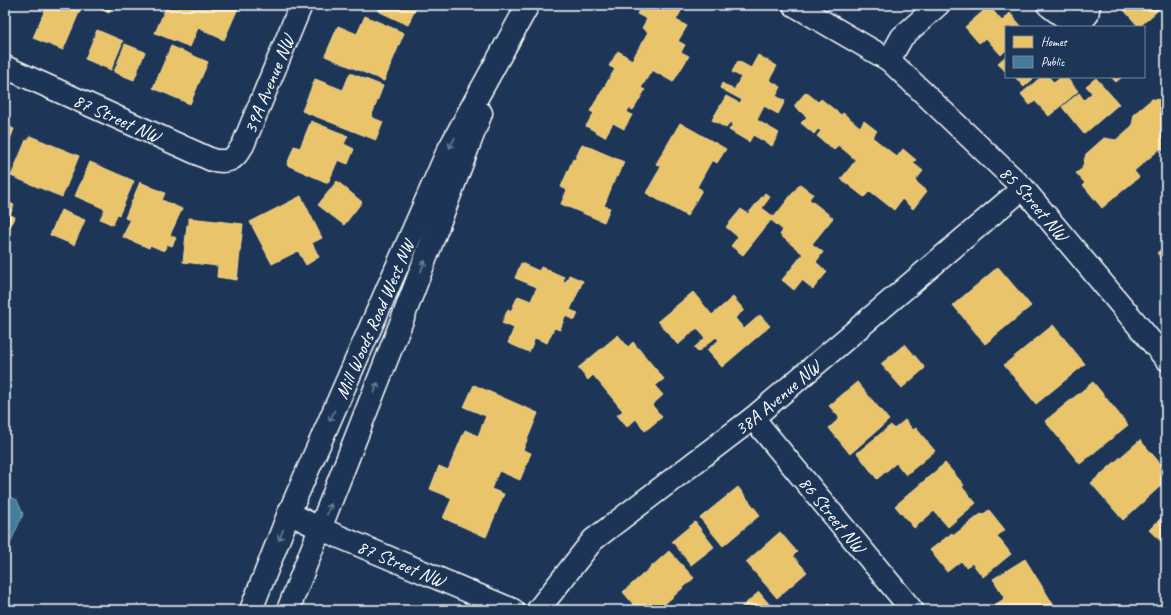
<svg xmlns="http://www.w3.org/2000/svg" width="1171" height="615" font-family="Caveat,sans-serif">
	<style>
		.green { fill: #364b69; stroke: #9aa5b4 }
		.homes { fill: #e9c46a; stroke: #f0d697 }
		.public { fill: #457b9d; stroke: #7da3ba }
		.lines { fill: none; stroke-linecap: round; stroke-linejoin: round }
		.minor-casing { stroke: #fff; stroke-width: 25 }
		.minor { stroke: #1d3557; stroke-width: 22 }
		.oneway { stroke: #6c7c92 }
		.labels { text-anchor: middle; stroke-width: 4; stroke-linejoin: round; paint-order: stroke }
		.street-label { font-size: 19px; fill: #fff; stroke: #1d3557 }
	</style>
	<rect width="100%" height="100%" fill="#1d3557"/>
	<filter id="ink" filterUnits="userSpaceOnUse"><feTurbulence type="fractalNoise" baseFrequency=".025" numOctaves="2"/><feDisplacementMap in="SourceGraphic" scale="8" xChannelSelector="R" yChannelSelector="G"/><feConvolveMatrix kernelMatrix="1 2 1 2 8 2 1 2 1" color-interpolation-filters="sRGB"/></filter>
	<g filter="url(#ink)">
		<path class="green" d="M 1113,604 L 1145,610 L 1101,610 Z"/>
		<g class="homes">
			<path d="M 47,5 L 75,5 L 81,8 L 63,50 L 33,38 Z"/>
			<path d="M 91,5 L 112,5 L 109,13 Z"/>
			<path d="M 167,5 L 236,5 L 239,6 L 224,40 L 198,28 L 190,47 L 155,33 Z"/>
			<path d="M 381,5 L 417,5 L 408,25 L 378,11 Z"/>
			<path d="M 642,5 L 652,5 L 656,8 L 658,5 L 682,5 L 684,6 L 676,20 L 687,26 L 678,41 L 685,45 L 681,52 L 689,56 L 673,82 L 652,70 L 641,88 L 645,90 L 633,110 L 629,108 L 627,112 L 632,115 L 624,129 L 613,123 L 605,137 L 586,126 L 594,113 L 590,111 L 615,69 L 609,66 L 618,51 L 632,60 L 648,32 L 642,28 L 647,19 L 637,14 Z"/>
			<path d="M 1128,5 L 1164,5 L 1139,27 L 1123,9 Z"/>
			<path d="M 989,6 L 1002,21 L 1010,13 L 1022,27 L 1006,27 L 1006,50 L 1001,55 L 986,38 L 979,43 L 965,27 Z"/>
			<path d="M 365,16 L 404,33 L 384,81 L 325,56 L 338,26 L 357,34 Z"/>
			<path d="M 97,30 L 123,41 L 111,70 L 85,59 Z"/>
			<path d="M 125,44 L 145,52 L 134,80 L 114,72 Z"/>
			<path d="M 171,46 L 208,62 L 190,104 L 153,88 Z"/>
			<path d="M 758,55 L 777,66 L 769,80 L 781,87 L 776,96 L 785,101 L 778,114 L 764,106 L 757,120 L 779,133 L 772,146 L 753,135 L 749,142 L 729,130 L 733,124 L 730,122 L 726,128 L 712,120 L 726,96 L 739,103 L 742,100 L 720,88 L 722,83 L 734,90 L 741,77 L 732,72 L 738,61 L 751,68 Z"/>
			<path d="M 1006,56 L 1006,70 L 1005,71 L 998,63 Z"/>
			<path d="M 350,73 L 383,86 L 371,117 L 383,122 L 376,140 L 302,111 L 315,79 L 343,90 Z"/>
			<path d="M 1015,77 L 1035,77 L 1024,87 Z"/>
			<path d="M 1041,77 L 1049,77 L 1054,83 L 1061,77 L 1066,77 L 1078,91 L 1049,116 L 1035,101 L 1030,105 L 1021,94 Z"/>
			<path d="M 1111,77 L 1122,77 L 1116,82 Z"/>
			<path d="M 1096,78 L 1119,104 L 1084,134 L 1062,107 L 1079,93 L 1084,100 L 1092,93 L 1086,86 Z"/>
			<path d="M 806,92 L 818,102 L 821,99 L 841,115 L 843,113 L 860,127 L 864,121 L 877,131 L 872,137 L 897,157 L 903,149 L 916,160 L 913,163 L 923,171 L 915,181 L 927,191 L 913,209 L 902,199 L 894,210 L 870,191 L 864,197 L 841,179 L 856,160 L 838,145 L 834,150 L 817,136 L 821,131 L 818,129 L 814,134 L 801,123 L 807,117 L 794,106 Z"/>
			<path d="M 1152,99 L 1166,100 L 1166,154 L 1161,148 L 1134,171 L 1139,177 L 1102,208 L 1083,185 L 1085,183 L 1076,173 L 1082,169 L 1086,154 L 1104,138 L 1116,140 L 1132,126 L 1134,114 Z"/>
			<path d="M 311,121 L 348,136 L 344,144 L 354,149 L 348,164 L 338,160 L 328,183 L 287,165 L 294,146 L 300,148 Z"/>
			<path d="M 680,123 L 726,149 L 717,163 L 712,160 L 697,187 L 702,190 L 687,216 L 646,193 L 661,167 L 656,164 Z"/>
			<path d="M 5,125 L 14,129 L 5,152 Z"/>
			<path d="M 30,136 L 79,156 L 62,197 L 11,176 L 26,140 L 28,141 Z"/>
			<path d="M 582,144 L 624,162 L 618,177 L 616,176 L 604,206 L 610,208 L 604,222 L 561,204 L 567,190 L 561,187 L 573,159 L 575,160 Z"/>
			<path d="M 90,162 L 134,181 L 119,215 L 117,214 L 113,225 L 100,219 L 105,209 L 75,196 Z"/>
			<path d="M 337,181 L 362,202 L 344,225 L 318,205 Z"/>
			<path d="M 140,182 L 165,193 L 162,200 L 182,209 L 170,235 L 176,238 L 172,246 L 167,244 L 164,251 L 150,245 L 149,248 L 123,237 L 130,220 L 125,218 Z"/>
			<path d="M 800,184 L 813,194 L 809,199 L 833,218 L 812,244 L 823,252 L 816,262 L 827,272 L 813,289 L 802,280 L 794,290 L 782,280 L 803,254 L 780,235 L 783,230 L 771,220 L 743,255 L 731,246 L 738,237 L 726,227 L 741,209 L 748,214 L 765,193 L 770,197 L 762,208 L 774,217 Z"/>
			<path d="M 301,196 L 322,238 L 312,243 L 319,257 L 306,265 L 298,251 L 272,264 L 250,222 Z"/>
			<path d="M 5,201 L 14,205 L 10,215 L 15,217 L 10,227 L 5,224 Z"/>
			<path d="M 61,210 L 85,220 L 74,245 L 50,235 Z"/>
			<path d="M 189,218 L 243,224 L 237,280 L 217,277 L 218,266 L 183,262 L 187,225 L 189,225 Z"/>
			<path d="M 1166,245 L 1166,264 L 1157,253 Z"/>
			<path d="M 521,263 L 539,271 L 541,267 L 564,277 L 563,281 L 566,282 L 569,275 L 583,281 L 570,310 L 578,313 L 575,320 L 565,316 L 560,330 L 554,328 L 547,343 L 535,338 L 529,352 L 508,343 L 514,328 L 502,323 L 508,309 L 511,311 L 518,296 L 531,301 L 537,287 L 515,278 Z"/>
			<path d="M 998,267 L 1031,306 L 985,344 L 953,305 Z"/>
			<path d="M 693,292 L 712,315 L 733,297 L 744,310 L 735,318 L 744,329 L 760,315 L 770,326 L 722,367 L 707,350 L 719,340 L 716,337 L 698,352 L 694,348 L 705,338 L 697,328 L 678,345 L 658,321 Z"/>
			<path d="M 1053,325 L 1085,364 L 1036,404 L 1004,365 Z"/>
			<path d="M 618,335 L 628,347 L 633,342 L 664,379 L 655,386 L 663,395 L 652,405 L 662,417 L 645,431 L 636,419 L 627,427 L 617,415 L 623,411 L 593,375 L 588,380 L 578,368 Z"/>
			<path d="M 905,344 L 925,368 L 902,388 L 881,364 Z"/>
			<path d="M 857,382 L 889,420 L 850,454 L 829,428 L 840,418 L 829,406 Z"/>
			<path d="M 1093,382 L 1128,425 L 1080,464 L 1045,421 Z"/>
			<path d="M 474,385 L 538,413 L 523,450 L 531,453 L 520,480 L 499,471 L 491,489 L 504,494 L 486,537 L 443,518 L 452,498 L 430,489 L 439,466 L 448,470 L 465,430 L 478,436 L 486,416 L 464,407 Z"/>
			<path d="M 905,420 L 913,430 L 916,428 L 935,451 L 906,475 L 896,463 L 877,479 L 857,453 L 891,425 L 894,429 Z"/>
			<path d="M 1140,440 L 1166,470 L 1166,481 L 1123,520 L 1091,483 Z"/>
			<path d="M 945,463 L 964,485 L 962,487 L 976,503 L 948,527 L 934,511 L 914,528 L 895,506 Z"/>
			<path d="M 738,487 L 760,515 L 723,546 L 700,518 Z"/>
			<path d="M 989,510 L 1005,530 L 997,536 L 1011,554 L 983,577 L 972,563 L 966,567 L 961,561 L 947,572 L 930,550 L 952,533 L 954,535 L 981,514 L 982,515 Z"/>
			<path d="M 1166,513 L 1166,546 L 1149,530 Z"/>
			<path d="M 695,522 L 714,547 L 691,565 L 672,541 Z"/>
			<path d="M 780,532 L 797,552 L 793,556 L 807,572 L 777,598 L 746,562 Z"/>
			<path d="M 669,551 L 694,578 L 658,610 L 638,610 L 623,592 Z"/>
			<path d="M 1025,559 L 1053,604 L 1043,610 L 988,610 L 1005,598 L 993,579 Z"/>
			<path d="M 759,592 L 774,610 L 738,610 Z"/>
			<path d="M 829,604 L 834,610 L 822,610 Z"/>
			<path d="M 358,605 L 369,610 L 356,610 Z"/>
		</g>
		<path class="public" d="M 5,495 L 17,500 L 23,514 L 5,555 Z"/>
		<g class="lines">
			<defs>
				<g id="minor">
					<path id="s1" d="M 794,5 L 889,60 L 1023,188 L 1166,359"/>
					<path d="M 1048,5 C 1057,12 1077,30 1087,15 C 1088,12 1088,8 1089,5"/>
					<path d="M 889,60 L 902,37 L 938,5"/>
					<path id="s2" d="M 5,67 L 212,160 C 230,163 234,160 243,145 L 301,5"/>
					<path id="s3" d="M 753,418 L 912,610"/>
					<path id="s4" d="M 289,513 L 321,529 L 513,610"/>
					<path id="s5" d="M 251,610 L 289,513 L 447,153 L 475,101 L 528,5"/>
					<path d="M 288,610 L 401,323 L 481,113"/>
					<path id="s6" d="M 538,610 L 593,540 L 753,418 L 1023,188"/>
				</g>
			</defs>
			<use href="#minor" class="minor-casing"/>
			<use href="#minor" class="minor"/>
		</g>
		<defs><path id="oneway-shaft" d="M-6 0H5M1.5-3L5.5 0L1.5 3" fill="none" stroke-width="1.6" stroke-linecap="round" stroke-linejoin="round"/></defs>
		<g class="oneway">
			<use href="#oneway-shaft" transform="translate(452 143) rotate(118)"/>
			<use href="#oneway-shaft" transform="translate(423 266) rotate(-69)"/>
			<use href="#oneway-shaft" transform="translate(376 388) rotate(-69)"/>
			<use href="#oneway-shaft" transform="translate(332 416) rotate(114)"/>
			<use href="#oneway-shaft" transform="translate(329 509) rotate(-69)"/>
			<use href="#oneway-shaft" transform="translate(281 535) rotate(111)"/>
		</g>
	</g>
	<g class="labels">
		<g class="street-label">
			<text dy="7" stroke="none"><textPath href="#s2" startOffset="331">39A Avenue NW</textPath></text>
			<text dy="7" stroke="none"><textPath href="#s2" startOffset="123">87 Street NW</textPath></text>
			<text dy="7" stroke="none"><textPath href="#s1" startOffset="314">85 Street NW</textPath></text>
			<text dy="7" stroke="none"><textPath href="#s5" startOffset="316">Mill Woods Road West NW</textPath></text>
			<text dy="7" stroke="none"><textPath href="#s6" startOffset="322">38A Avenue NW</textPath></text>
			<text dy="7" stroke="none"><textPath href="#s3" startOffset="125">86 Street NW</textPath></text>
			<text dy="7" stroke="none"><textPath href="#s4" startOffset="123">87 Street NW</textPath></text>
		</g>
	</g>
	<rect width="1171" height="615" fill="none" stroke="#1d3557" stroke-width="20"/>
	<rect x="10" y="10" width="1151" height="595" fill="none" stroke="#fff" stroke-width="1.5" filter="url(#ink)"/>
	<rect x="1005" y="26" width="140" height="52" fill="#1d3557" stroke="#77869a"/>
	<rect x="1013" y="36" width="20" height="12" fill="#e9c46a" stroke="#77869a"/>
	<text x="1041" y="46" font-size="12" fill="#ffffff">Homes</text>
	<rect x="1013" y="56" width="20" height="12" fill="#457b9d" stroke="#77869a"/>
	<text x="1041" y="66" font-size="12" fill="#ffffff">Public</text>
</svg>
